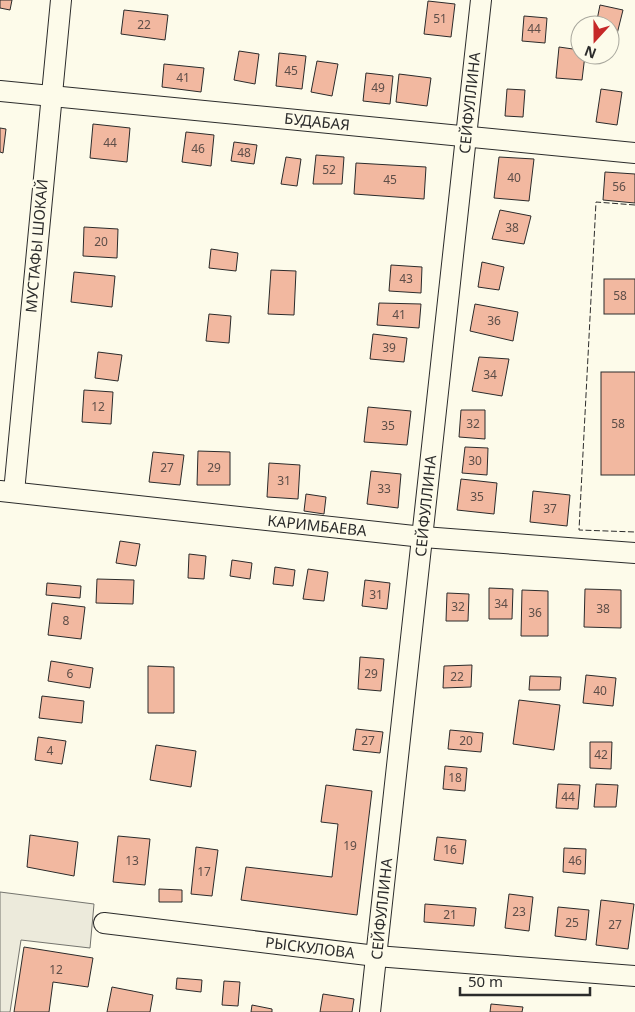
<svg xmlns="http://www.w3.org/2000/svg" width="635" height="1012" font-family="'Noto Sans',sans-serif">
	<style>
		.parking { fill: #eceadb; stroke: #74746e }
		.building { fill: #f2b8a0; stroke: #2b2b2b }
		.lines { fill: none; stroke-linecap: round; stroke-linejoin: round }
		.minor-casing { stroke: #2b2b2b; stroke-width: 22 }
		.minor { stroke: #fdfbea; stroke-width: 20 }
		.fence { stroke: #2b2b2b; stroke-width: 1; stroke-dasharray: 6 2.5; stroke-linecap: butt }
		.labels { text-anchor: middle; stroke-width: 4; stroke-linejoin: round; paint-order: stroke }
		.number-label { font-size: 12px; fill: #5d4e48 }
		.street-label { font-size: 15px; fill: #2b2b2b; stroke: #fdfbea }
	</style>
	<rect width="100%" height="100%" fill="#fdfbea"/>
	<path class="parking" d="M 0,892 L 94,904 L 90,948 L 21,940 L 10,1012 L 0,1012 Z"/>
	<g class="building">
		<path d="M 0,0 L 12,0 L 10,10 L 0,8 Z"/>
		<path d="M 428,1 L 455,4 L 451,37 L 424,34 Z"/>
		<path d="M 600,5 L 623,10 L 614,46 L 610,45 L 610,25 L 596,25 Z"/>
		<path d="M 124,10 L 168,15 L 165,40 L 121,34 Z"/>
		<path d="M 524,16 L 547,18 L 545,43 L 522,41 Z"/>
		<path d="M 559,47 L 580,50 L 580,55 L 585,55 L 582,80 L 556,78 Z"/>
		<path d="M 239,51 L 259,54 L 255,84 L 234,80 Z"/>
		<path d="M 279,53 L 306,56 L 302,89 L 276,86 Z"/>
		<path d="M 317,61 L 338,64 L 332,96 L 311,92 Z"/>
		<path d="M 164,64 L 204,68 L 201,92 L 162,87 Z"/>
		<path d="M 366,73 L 393,76 L 390,104 L 363,101 Z"/>
		<path d="M 399,74 L 431,78 L 427,106 L 396,102 Z"/>
		<path d="M 507,89 L 525,90 L 523,117 L 505,116 Z"/>
		<path d="M 601,89 L 622,92 L 617,125 L 596,122 Z"/>
		<path d="M 93,124 L 130,128 L 127,162 L 90,158 Z"/>
		<path d="M 0,128 L 6,129 L 3,153 L 0,152 Z"/>
		<path d="M 186,132 L 214,135 L 211,166 L 182,162 Z"/>
		<path d="M 234,142 L 257,145 L 254,164 L 231,161 Z"/>
		<path d="M 316,155 L 344,157 L 342,184 L 313,184 Z"/>
		<path d="M 286,157 L 301,159 L 297,186 L 281,184 Z"/>
		<path d="M 499,157 L 534,159 L 529,201 L 494,198 Z"/>
		<path d="M 356,163 L 426,167 L 424,199 L 354,194 Z"/>
		<path d="M 605,172 L 635,174 L 635,203 L 603,200 Z"/>
		<path d="M 500,210 L 531,216 L 524,244 L 492,239 Z"/>
		<path d="M 84,227 L 118,229 L 117,258 L 83,256 Z"/>
		<path d="M 211,249 L 238,253 L 236,271 L 209,268 Z"/>
		<path d="M 482,262 L 504,267 L 499,290 L 478,287 Z"/>
		<path d="M 391,265 L 422,267 L 421,293 L 389,291 Z"/>
		<path d="M 271,270 L 296,271 L 294,315 L 268,314 Z"/>
		<path d="M 74,272 L 115,276 L 112,307 L 71,302 Z"/>
		<rect x="604" y="279" width="31" height="35"/>
		<path d="M 379,303 L 421,304 L 419,328 L 377,325 Z"/>
		<path d="M 475,304 L 518,312 L 513,341 L 470,331 Z"/>
		<path d="M 209,314 L 231,316 L 229,343 L 206,341 Z"/>
		<path d="M 373,334 L 407,338 L 404,362 L 370,359 Z"/>
		<path d="M 98,352 L 122,355 L 118,381 L 95,378 Z"/>
		<path d="M 479,357 L 509,359 L 502,396 L 472,391 Z"/>
		<rect x="601" y="372" width="34" height="103"/>
		<path d="M 84,390 L 113,392 L 111,424 L 82,422 Z"/>
		<path d="M 368,407 L 411,411 L 407,445 L 364,442 Z"/>
		<path d="M 461,410 L 485,410 L 485,439 L 459,437 Z"/>
		<path d="M 465,447 L 488,448 L 487,475 L 462,473 Z"/>
		<path d="M 198,451 L 230,452 L 230,485 L 197,485 Z"/>
		<path d="M 153,452 L 184,455 L 180,485 L 149,482 Z"/>
		<path d="M 269,463 L 300,465 L 298,499 L 267,497 Z"/>
		<path d="M 371,471 L 401,474 L 398,508 L 367,504 Z"/>
		<path d="M 461,479 L 497,483 L 494,514 L 457,510 Z"/>
		<path d="M 533,491 L 570,495 L 567,526 L 530,522 Z"/>
		<path d="M 306,494 L 326,497 L 324,514 L 304,511 Z"/>
		<path d="M 120,541 L 140,544 L 136,566 L 116,563 Z"/>
		<path d="M 189,554 L 206,556 L 204,579 L 188,578 Z"/>
		<path d="M 232,560 L 252,563 L 250,579 L 230,576 Z"/>
		<path d="M 275,567 L 295,570 L 293,586 L 273,584 Z"/>
		<path d="M 308,569 L 328,572 L 324,601 L 303,599 Z"/>
		<path d="M 97,579 L 134,580 L 133,604 L 96,603 Z"/>
		<path d="M 365,580 L 390,583 L 387,609 L 362,606 Z"/>
		<path d="M 47,583 L 81,586 L 80,598 L 46,595 Z"/>
		<path d="M 489,588 L 513,589 L 512,619 L 489,619 Z"/>
		<path d="M 585,589 L 621,590 L 621,628 L 584,627 Z"/>
		<path d="M 522,590 L 548,591 L 548,636 L 521,636 Z"/>
		<path d="M 447,593 L 469,594 L 468,621 L 446,621 Z"/>
		<path d="M 52,603 L 85,607 L 81,639 L 48,635 Z"/>
		<path d="M 360,657 L 384,659 L 381,691 L 358,689 Z"/>
		<path d="M 51,661 L 93,668 L 90,688 L 48,681 Z"/>
		<path d="M 472,665 L 471,687 L 443,688 L 444,666 Z"/>
		<path d="M 148,666 L 174,667 L 174,713 L 148,713 Z"/>
		<path d="M 586,675 L 616,678 L 613,706 L 583,703 Z"/>
		<path d="M 530,676 L 561,677 L 560,690 L 529,690 Z"/>
		<path d="M 42,696 L 84,701 L 82,723 L 39,718 Z"/>
		<path d="M 519,700 L 560,705 L 554,750 L 513,744 Z"/>
		<path d="M 356,729 L 383,732 L 380,753 L 353,750 Z"/>
		<path d="M 450,730 L 483,733 L 481,752 L 448,749 Z"/>
		<path d="M 38,737 L 66,741 L 62,764 L 35,760 Z"/>
		<path d="M 590,742 L 612,742 L 611,769 L 590,768 Z"/>
		<path d="M 156,745 L 196,751 L 191,787 L 150,780 Z"/>
		<path d="M 445,766 L 467,768 L 465,791 L 443,789 Z"/>
		<path d="M 558,784 L 580,785 L 578,809 L 556,808 Z"/>
		<path d="M 596,784 L 618,785 L 616,807 L 594,807 Z"/>
		<path d="M 326,785 L 372,791 L 357,915 L 241,900 L 246,867 L 332,877 L 338,824 L 321,822 Z"/>
		<path d="M 30,835 L 78,842 L 74,876 L 27,867 Z"/>
		<path d="M 118,836 L 150,839 L 145,885 L 113,882 Z"/>
		<path d="M 437,837 L 466,840 L 463,864 L 434,860 Z"/>
		<path d="M 196,847 L 218,850 L 212,896 L 191,894 Z"/>
		<path d="M 564,848 L 586,849 L 585,874 L 563,872 Z"/>
		<path d="M 159,889 L 182,890 L 182,902 L 159,902 Z"/>
		<path d="M 509,894 L 533,897 L 529,931 L 505,928 Z"/>
		<path d="M 601,900 L 634,904 L 628,949 L 596,945 Z"/>
		<path d="M 425,904 L 476,908 L 474,926 L 424,922 Z"/>
		<path d="M 558,907 L 589,910 L 586,940 L 555,936 Z"/>
		<path d="M 24,947 L 93,958 L 88,987 L 53,982 L 49,1012 L 14,1012 Z"/>
		<path d="M 177,978 L 202,980 L 201,992 L 176,989 Z"/>
		<path d="M 224,981 L 240,982 L 238,1006 L 222,1005 Z"/>
		<path d="M 112,987 L 153,995 L 150,1012 L 107,1012 Z"/>
		<path d="M 323,994 L 354,999 L 352,1012 L 320,1012 Z"/>
		<path d="M 491,1004 L 523,1007 L 522,1012 L 490,1012 Z"/>
		<path d="M 252,1005 L 272,1009 L 272,1012 L 251,1012 Z"/>
	</g>
	<g class="lines">
		<defs>
			<g id="minor">
				<path d="M 0,91 L 635,153"/>
				<path d="M 0,491 L 423,537 L 635,553"/>
				<path d="M 14,492 L 61,0"/>
				<path d="M 104,923 L 376,956 L 635,976"/>
				<path d="M 370,1012 L 481,0"/>
			</g>
		</defs>
		<use href="#minor" class="minor-casing"/>
		<use href="#minor" class="minor"/>
		<path class="fence" d="M 635,205 L 596,202 L 579,530 L 635,532"/>
	</g>
	<g class="labels">
		<g class="number-label">
			<text x="440" y="23">51</text>
			<text x="144" y="29">22</text>
			<text x="534" y="33">44</text>
			<text x="291" y="75">45</text>
			<text x="183" y="82">41</text>
			<text x="378" y="92">49</text>
			<text x="110" y="147">44</text>
			<text x="198" y="153">46</text>
			<text x="244" y="157">48</text>
			<text x="329" y="174">52</text>
			<text x="514" y="182">40</text>
			<text x="390" y="184">45</text>
			<text x="619" y="191">56</text>
			<text x="512" y="232">38</text>
			<text x="101" y="246">20</text>
			<text x="406" y="283">43</text>
			<text x="620" y="300">58</text>
			<text x="399" y="319">41</text>
			<text x="494" y="325">36</text>
			<text x="389" y="352">39</text>
			<text x="490" y="379">34</text>
			<text x="98" y="411">12</text>
			<text x="473" y="428">32</text>
			<text x="618" y="428">58</text>
			<text x="388" y="430">35</text>
			<text x="475" y="465">30</text>
			<text x="167" y="472">27</text>
			<text x="214" y="472">29</text>
			<text x="284" y="485">31</text>
			<text x="384" y="493">33</text>
			<text x="477" y="501">35</text>
			<text x="550" y="513">37</text>
			<text x="376" y="599">31</text>
			<text x="501" y="608">34</text>
			<text x="458" y="611">32</text>
			<text x="603" y="613">38</text>
			<text x="535" y="617">36</text>
			<text x="66" y="625">8</text>
			<text x="70" y="678">6</text>
			<text x="371" y="678">29</text>
			<text x="457" y="681">22</text>
			<text x="600" y="695">40</text>
			<text x="368" y="745">27</text>
			<text x="466" y="745">20</text>
			<text x="50" y="755">4</text>
			<text x="601" y="759">42</text>
			<text x="455" y="782">18</text>
			<text x="568" y="801">44</text>
			<text x="350" y="850">19</text>
			<text x="450" y="854">16</text>
			<text x="132" y="865">13</text>
			<text x="575" y="865">46</text>
			<text x="204" y="876">17</text>
			<text x="519" y="916">23</text>
			<text x="450" y="919">21</text>
			<text x="572" y="927">25</text>
			<text x="615" y="929">27</text>
			<text x="56" y="974">12</text>
		</g>
		<g class="street-label">
			<text transform="translate(470 103) rotate(-84)" y="5">СЕЙФУЛЛИНА</text>
			<text transform="translate(317 122) rotate(6)" y="5">БУДАБАЯ</text>
			<text transform="translate(37 246) rotate(-85)" y="5">МУСТАФЫ ШОКАЙ</text>
			<text transform="translate(426 506) rotate(-84)" y="5">СЕЙФУЛЛИНА</text>
			<text transform="translate(317 526) rotate(6)" y="5">КАРИМБАЕВА</text>
			<text transform="translate(382 909) rotate(-84)" y="5">СЕЙФУЛЛИНА</text>
			<text transform="translate(310 948) rotate(7)" y="5">РЫСКУЛОВА</text>
		</g>
	</g>
	<g transform="translate(595 40) rotate(201)"><circle r="24" fill="#fdfbea" stroke="#a9a89e"/>
	<path d="M0-4L9 19L0 12L-9 19Z" fill="#c62828"/>
	<text y="-8" font-size="14" font-weight="bold" text-anchor="middle" fill="#2b2b2b">N</text>
	</g>
	<path d="M460 987v8h130v-8" fill="none" stroke="#2b2b2b" stroke-width="2.5"/>
	<text x="468" y="987" font-size="15" fill="#2b2b2b" stroke="#fdfbea" stroke-width="4" paint-order="stroke">50 m</text>
</svg>
